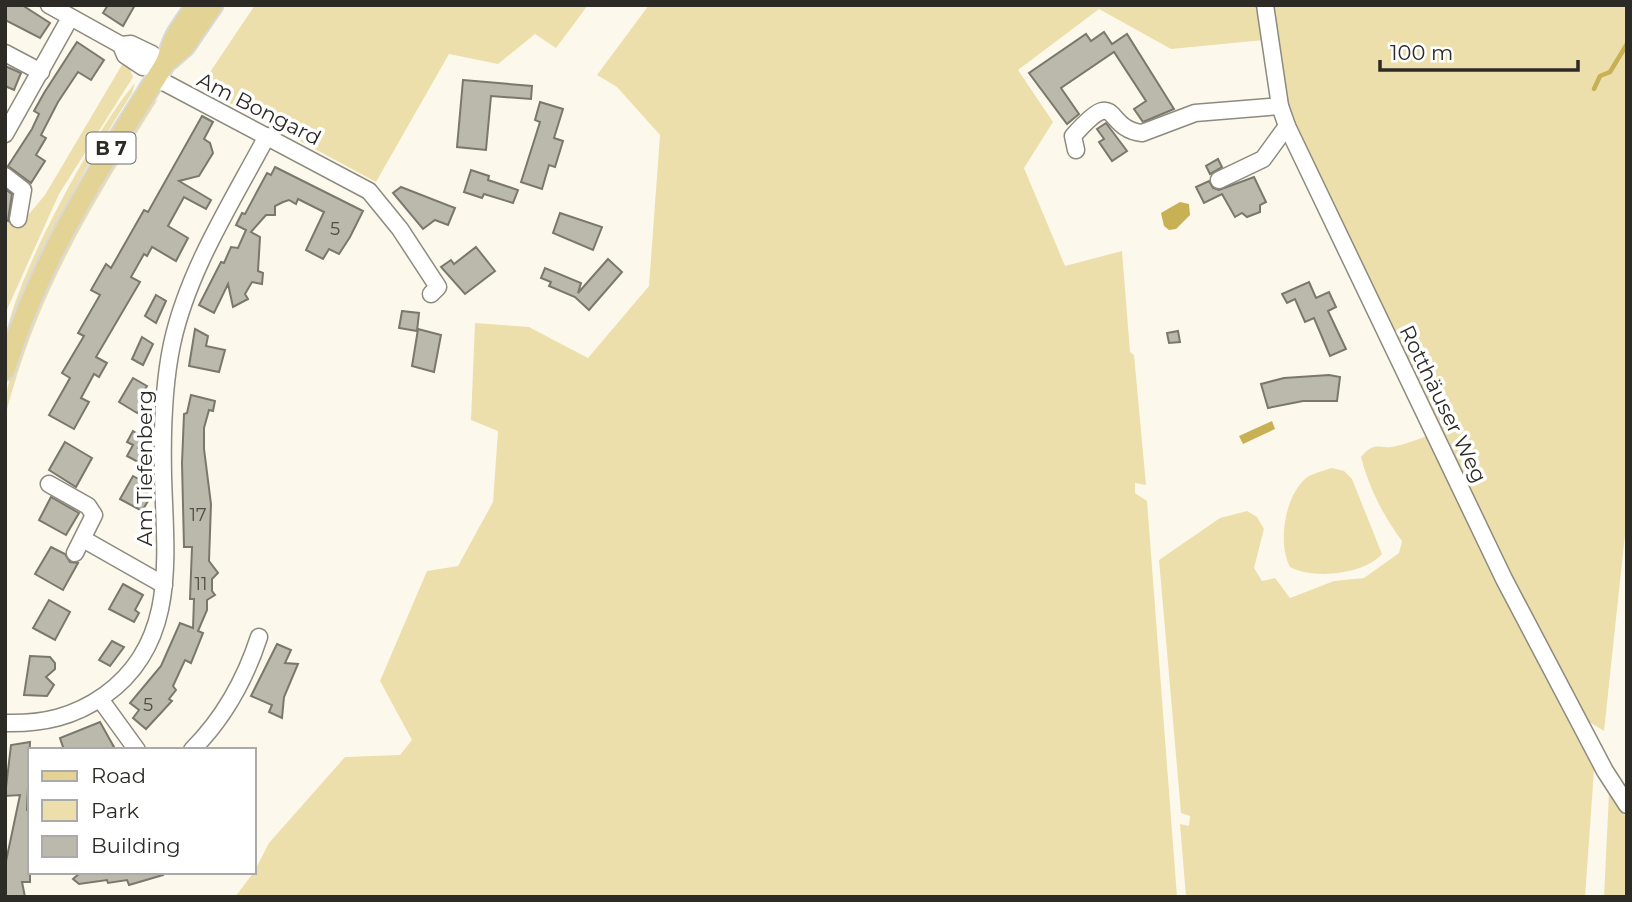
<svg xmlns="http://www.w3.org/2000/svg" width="1632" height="902" font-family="Montserrat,sans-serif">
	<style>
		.green { fill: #eddfab }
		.water { fill: #c8b054 }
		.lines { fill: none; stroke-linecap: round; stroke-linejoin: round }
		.stream { stroke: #c8b054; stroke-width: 4.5 }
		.building { fill: #bbb8ac; stroke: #7a776c; stroke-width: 2 }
		.minor-casing { stroke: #8d8a7e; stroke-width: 19 }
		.major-casing { stroke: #d9d9d8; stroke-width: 23 }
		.minor { stroke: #fff; stroke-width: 16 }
		.major { stroke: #e3d394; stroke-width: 19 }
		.labels { text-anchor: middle; stroke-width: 7; stroke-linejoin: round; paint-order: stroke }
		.number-label { font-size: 18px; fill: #504e48 }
		.shield { fill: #fff; stroke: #6b6b67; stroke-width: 2 }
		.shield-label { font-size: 19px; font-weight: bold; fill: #2c2b26 }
		.street-label { font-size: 21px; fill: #2c2b26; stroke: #fff }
	</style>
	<rect width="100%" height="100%" fill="#fcf9ec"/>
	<g class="green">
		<path d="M 255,5 L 588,5 L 556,48 L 535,34 L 498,64 L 449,54 L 376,182 L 200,87 Z"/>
		<path d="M 649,5 L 1259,5 L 1264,40 L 1171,49 L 1099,9 L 1018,70 L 1053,122 L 1024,168 L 1065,266 L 1122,251 L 1130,352 L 1134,355 L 1146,485 L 1135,483 L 1135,493 L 1147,501 L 1177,897 L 235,897 L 254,872 L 269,843 L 345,757 L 400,755 L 412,740 L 380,681 L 427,571 L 458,566 L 493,502 L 498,431 L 471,420 L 475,323 L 529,327 L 588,358 L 649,286 L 660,135 L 617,87 L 597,75 Z"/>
		<path d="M 1272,5 L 1627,5 L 1627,516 L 1604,731 L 1581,717 L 1324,189 L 1287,104 Z"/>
		<path d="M 123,63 L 129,67 L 133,77 L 59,194 L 5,314 L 5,216 L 24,220 L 45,195 Z"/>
		<path d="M 135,83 L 132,93 C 79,176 37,253 5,347 C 5,294 98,125 135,83 Z"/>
		<path d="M 158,99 C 91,206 37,292 5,417 C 5,339 74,230 113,164 C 125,144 139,112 158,99 Z"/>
		<path d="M 1429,435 L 1496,583 L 1594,770 L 1585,897 L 1186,897 L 1180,824 L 1189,826 L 1190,816 L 1181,813 L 1159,560 L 1220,518 L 1247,511 L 1257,517 L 1264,529 L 1254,568 L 1262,581 L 1275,578 L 1290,598 L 1334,581 L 1364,578 L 1399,553 L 1402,541 C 1383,515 1369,488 1361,457 C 1377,439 1378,451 1396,446 C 1407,444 1418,439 1429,435 Z"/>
		<path d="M 1332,468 L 1344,471 L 1352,479 L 1382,554 C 1365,574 1314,580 1290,567 C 1277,543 1285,496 1306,478 C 1313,473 1323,471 1332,468 Z"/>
		<path d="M 1609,793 L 1627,819 L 1627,897 L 1604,897 Z"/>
	</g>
	<g class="water">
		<path d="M 1180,202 L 1189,204 L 1190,215 L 1176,229 L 1169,230 L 1164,226 L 1161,213 Z"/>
		<path d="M 1272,421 L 1275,429 L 1243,444 L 1239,436 Z"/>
	</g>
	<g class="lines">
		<path class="stream" d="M 1594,89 L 1600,76 L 1610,72 L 1627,44"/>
	</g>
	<g class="building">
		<path d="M 5,5 L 22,5 L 50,23 L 40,38 L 5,20 Z"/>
		<path d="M 108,5 L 135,5 L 123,26 L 103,13 Z"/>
		<path d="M 1104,32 L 1112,44 L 1127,34 L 1174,109 L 1143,122 L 1134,109 L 1146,101 L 1114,52 L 1061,88 L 1079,114 L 1067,124 L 1029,73 L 1086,34 L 1091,41 Z"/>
		<path d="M 77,42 L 104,60 L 91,80 L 78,72 L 58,102 L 41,135 L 46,138 L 36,155 L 45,161 L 31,183 L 8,166 L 32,129 L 39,114 L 34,111 L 44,93 Z"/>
		<path d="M 5,66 L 21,73 L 14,90 L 5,86 Z"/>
		<path d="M 463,80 L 532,86 L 531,99 L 491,96 L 486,150 L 457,147 Z"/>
		<path d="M 540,102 L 563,109 L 554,138 L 563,141 L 555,167 L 549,165 L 542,189 L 521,182 L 540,122 L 535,120 Z"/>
		<path d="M 202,116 L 213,122 L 204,139 L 210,143 L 213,153 L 199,176 L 179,181 L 211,200 L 206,209 L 184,197 L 168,226 L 188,238 L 176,261 L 152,247 L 147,256 L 144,254 L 131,277 L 140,282 L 96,357 L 107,363 L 99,377 L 94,374 L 81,398 L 89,402 L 74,429 L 49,415 L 70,378 L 62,373 L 84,336 L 78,333 L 100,295 L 91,290 L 106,264 L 111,268 L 144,210 L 148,212 Z"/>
		<path d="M 1106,123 L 1127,151 L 1112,161 L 1099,142 L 1104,139 L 1097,129 Z"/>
		<path d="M 1218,159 L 1222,167 L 1210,174 L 1206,166 Z"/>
		<path d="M 275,167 L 363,211 L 350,237 L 339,254 L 329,249 L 323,259 L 306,250 L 324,212 L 298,199 L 296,204 L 289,200 L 283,202 L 275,206 L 275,215 L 266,215 L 251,232 L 260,237 L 258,271 L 263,273 L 262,284 L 252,282 L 245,294 L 248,299 L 233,307 L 228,284 L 214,313 L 199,305 L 221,262 L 224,263 L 231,247 L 238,248 L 246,230 L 236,225 L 242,213 L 245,214 L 267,173 L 271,175 Z"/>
		<path d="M 471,170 L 489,176 L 488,180 L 518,190 L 513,203 L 484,194 L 482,198 L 464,192 Z"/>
		<path d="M 1254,177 L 1266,202 L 1260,205 L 1260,212 L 1247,217 L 1242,213 L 1235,217 L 1222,194 L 1204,203 L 1196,187 L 1209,181 L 1213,188 L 1219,190 Z"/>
		<path d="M 401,187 L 455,208 L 448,225 L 435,220 L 423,229 L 393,193 Z"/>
		<path d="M 5,189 L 12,194 L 8,221 L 5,220 Z"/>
		<path d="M 560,213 L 602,227 L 593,250 L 553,233 Z"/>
		<path d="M 476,247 L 495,271 L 465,294 L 441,267 L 451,260 L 454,264 Z"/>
		<path d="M 608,259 L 622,272 L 589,310 L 575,297 L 549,286 L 551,282 L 541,278 L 545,268 L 581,283 L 578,293 Z"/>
		<path d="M 1309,282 L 1316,298 L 1329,292 L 1336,307 L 1328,311 L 1346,349 L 1330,356 L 1314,318 L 1305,322 L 1295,299 L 1287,303 L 1282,294 Z"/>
		<path d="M 156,295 L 166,301 L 156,323 L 145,316 Z"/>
		<path d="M 402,311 L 419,313 L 417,331 L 399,328 Z"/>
		<path d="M 195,329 L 208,336 L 206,346 L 225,350 L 219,372 L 189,366 Z"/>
		<path d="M 418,329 L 441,335 L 434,372 L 412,366 Z"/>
		<path d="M 1178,331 L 1180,342 L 1169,343 L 1167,333 Z"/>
		<path d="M 142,337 L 153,344 L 143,365 L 132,359 Z"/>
		<path d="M 1329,375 L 1340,377 L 1337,401 L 1303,401 L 1268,408 L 1261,384 L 1284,378 Z"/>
		<path d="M 133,378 L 147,386 L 140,397 L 145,400 L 137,413 L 119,402 Z"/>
		<path d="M 191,395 L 215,401 L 213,411 L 209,410 L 204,428 L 204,449 L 211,504 L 209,561 L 218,573 L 212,579 L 212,591 L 215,595 L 207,600 L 207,610 L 198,631 L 203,633 L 191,663 L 185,660 L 173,686 L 176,690 L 169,699 L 172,701 L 146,729 L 133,718 L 139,710 L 130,703 L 161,666 L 180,623 L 193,628 L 194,599 L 190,599 L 192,547 L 184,547 L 182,463 L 184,414 L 187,413 Z"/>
		<path d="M 133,431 L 144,438 L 138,448 L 144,452 L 138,462 L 127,456 L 133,445 L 127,442 Z"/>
		<path d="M 65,442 L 92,458 L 76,487 L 49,470 Z"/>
		<path d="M 133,476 L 151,486 L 144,498 L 148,501 L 142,511 L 120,499 Z"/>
		<path d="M 51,497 L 79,513 L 66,535 L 39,520 Z"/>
		<path d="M 51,547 L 65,554 L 70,562 L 78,563 L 63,590 L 35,574 Z"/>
		<path d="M 123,584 L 143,595 L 135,610 L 139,613 L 134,622 L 109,609 Z"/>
		<path d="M 49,600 L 70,612 L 55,640 L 33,628 Z"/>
		<path d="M 112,641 L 124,647 L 110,666 L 99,660 Z"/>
		<path d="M 277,644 L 291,650 L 285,663 L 298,664 L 284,697 L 282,718 L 269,712 L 272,705 L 251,696 Z"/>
		<path d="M 30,656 L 50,657 L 55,663 L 55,669 L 46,677 L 54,685 L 47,696 L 24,695 Z"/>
		<path d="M 100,722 L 114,747 L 106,750 L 64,750 L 60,738 Z"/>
		<path d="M 30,742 L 27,810 L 30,811 L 30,882 L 22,882 L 25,897 L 5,897 L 5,866 L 20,795 L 5,796 L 11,745 Z"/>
		<path d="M 81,872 L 162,872 L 163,875 L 129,885 L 127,880 L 108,883 L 107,880 L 79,884 L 73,879 Z"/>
	</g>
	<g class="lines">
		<defs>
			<g id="minor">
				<path d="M 49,5 L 121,45 L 131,44 L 152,54 L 162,69"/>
				<path d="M 1265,5 L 1280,106 L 1287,126 L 1504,579 L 1605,771 L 1627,805"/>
				<path d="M 121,45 L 125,55 L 143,67 L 156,65"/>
				<path d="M 5,53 L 41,72"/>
				<path d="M 156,78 L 369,191 L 400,229 L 438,287 L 431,294"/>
				<path d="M 5,134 L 70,18"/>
				<path d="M 1076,150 L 1073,136 C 1120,83 1103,129 1142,133 L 1195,113 L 1280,106"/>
				<path d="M 5,176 L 23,190 L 18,219"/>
				<path d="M 1219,180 L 1263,159 L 1287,126"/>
				<path d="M 49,484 L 88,506 L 94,515 L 75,553"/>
				<path d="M 83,539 L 164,585"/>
				<path d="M 100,699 L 137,750"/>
				<path d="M 5,723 C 43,724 74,717 105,695 C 179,642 165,555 163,476 C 162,432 163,387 172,344 C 188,270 232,202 267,136"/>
				<path d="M 192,750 C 224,718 245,680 259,637"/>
			</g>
			<g id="major">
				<path d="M 169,60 L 185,46 L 213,5"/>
				<path d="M 5,370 C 41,256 100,167 163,67 C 169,57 170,46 175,37 C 181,26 189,16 196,5"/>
			</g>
		</defs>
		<use href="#minor" class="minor-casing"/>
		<use href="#major" class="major-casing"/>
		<use href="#minor" class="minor"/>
		<use href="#major" class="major"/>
	</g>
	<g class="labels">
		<g class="number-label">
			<text x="335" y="235">5</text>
			<text x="198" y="521">17</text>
			<text x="201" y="590">11</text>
			<text x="148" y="711">5</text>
		</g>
		<rect class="shield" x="86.5" y="132.5" width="49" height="31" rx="5"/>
		<g class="shield-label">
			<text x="111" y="155">B 7</text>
		</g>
		<g class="street-label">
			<text transform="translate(259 109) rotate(27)" y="7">Am Bongard</text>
			<text transform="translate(1443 404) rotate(64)" y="7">Rotthäuser Weg</text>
			<text transform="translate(145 468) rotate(-90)" y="7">Am Tiefenberg</text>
		</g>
	</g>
	<rect width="1632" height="902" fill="none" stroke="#2c2b26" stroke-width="14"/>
	<rect x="28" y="748" width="228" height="126" fill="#ffffff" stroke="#abaaa8" stroke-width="2"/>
	<rect x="42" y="771" width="35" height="10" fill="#e3d394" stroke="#abaaa8" stroke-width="2"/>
	<text x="91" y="783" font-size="21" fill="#2c2b26">Road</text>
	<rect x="42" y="800" width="35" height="21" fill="#eddfab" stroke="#abaaa8" stroke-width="2"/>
	<text x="91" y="818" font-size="21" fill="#2c2b26">Park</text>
	<rect x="42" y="836" width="35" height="21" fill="#bbb8ac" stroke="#abaaa8" stroke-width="2"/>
	<text x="91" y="853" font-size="21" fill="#2c2b26">Building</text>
	<path d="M1380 60v10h198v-10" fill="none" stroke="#2c2b26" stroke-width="3.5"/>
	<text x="1390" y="60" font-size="21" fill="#2c2b26" stroke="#ffffff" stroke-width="5" paint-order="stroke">100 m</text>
</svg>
